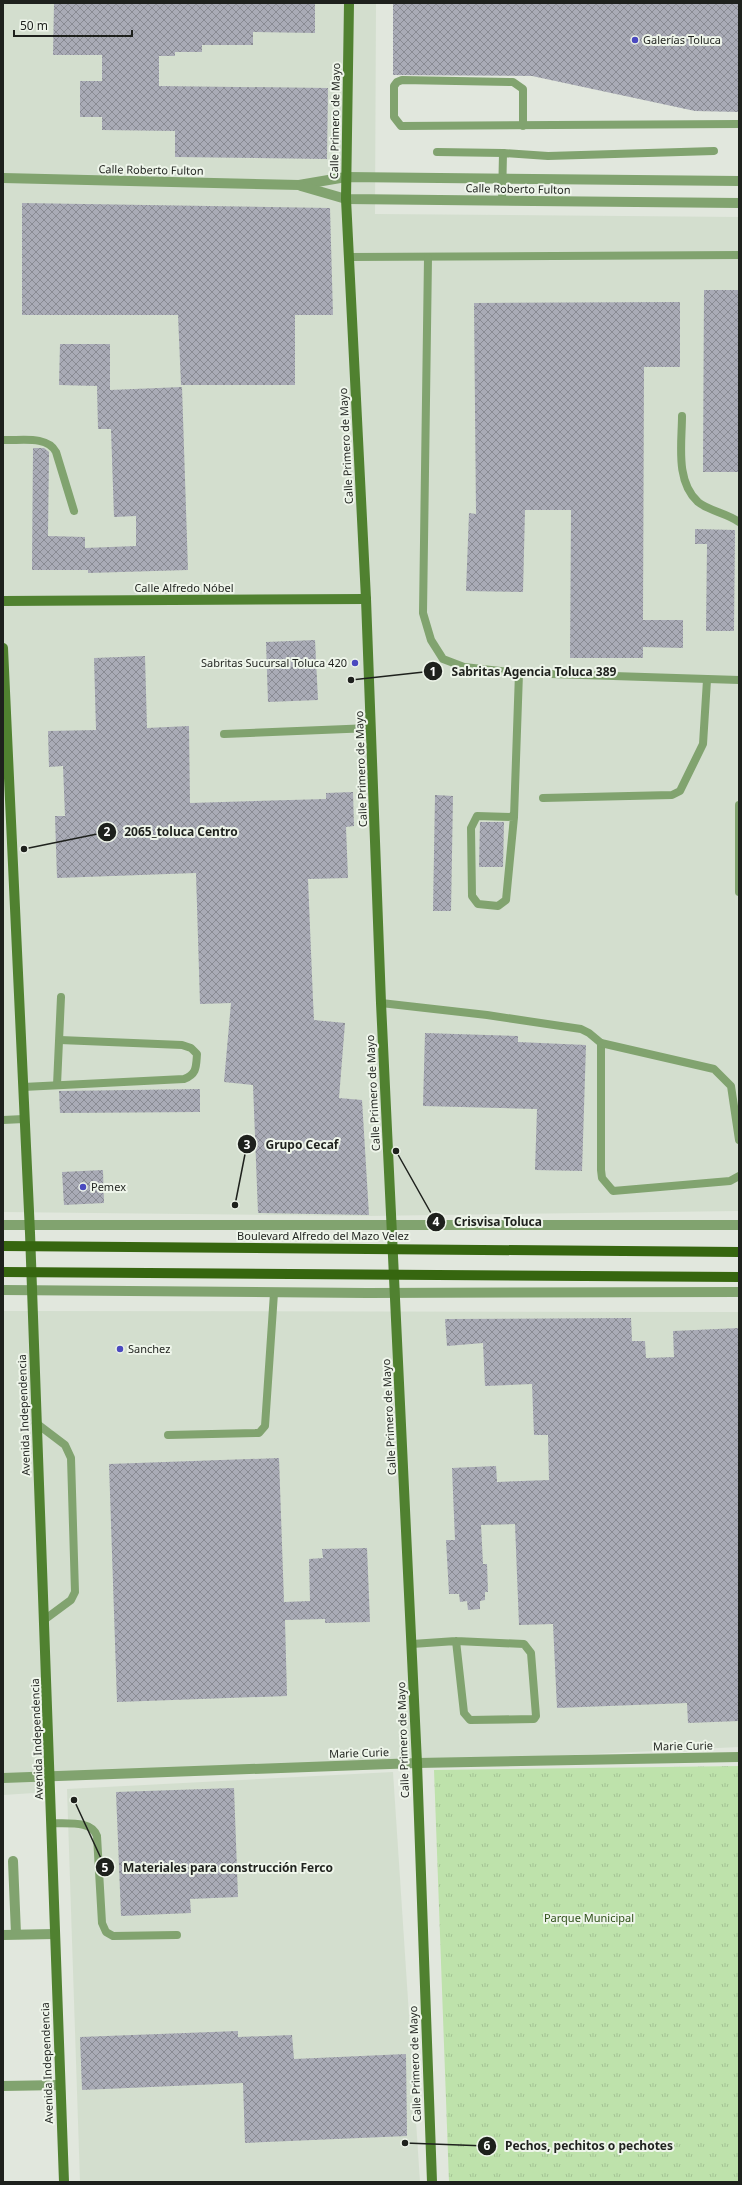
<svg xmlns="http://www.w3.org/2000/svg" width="742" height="2185" font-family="'Noto Sans',sans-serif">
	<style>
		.built { fill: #d3dece }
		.park { fill: url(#park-tufts) }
		.building { fill: url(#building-cross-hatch) }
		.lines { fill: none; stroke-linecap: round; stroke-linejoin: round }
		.service { stroke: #81a36f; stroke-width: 8 }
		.minor { stroke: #81a36f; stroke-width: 10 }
		.tertiary { stroke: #81a36f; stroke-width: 10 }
		.secondary { stroke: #508130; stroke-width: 10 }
		.primary { stroke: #36660f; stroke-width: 10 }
		.poi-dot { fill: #4a49bf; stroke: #eef5ea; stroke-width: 1.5 }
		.labels { text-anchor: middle; stroke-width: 4; stroke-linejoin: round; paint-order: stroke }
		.poi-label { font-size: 11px; fill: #1e211d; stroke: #eef5ea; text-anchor: start }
		.street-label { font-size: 11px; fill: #1e211d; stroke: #eef5ea }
		.park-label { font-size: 11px; fill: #2d4e17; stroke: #eef5ea }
		.leader { fill: none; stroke: #1e211d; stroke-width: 1.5 }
		.callout-dot { fill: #1e211d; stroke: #eef5ea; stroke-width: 1.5 }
		.mark-label { font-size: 12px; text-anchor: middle; font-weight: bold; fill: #fff }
		.callout-label { font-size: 12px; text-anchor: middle; font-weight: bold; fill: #1e211d; stroke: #eef5ea; stroke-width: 4; stroke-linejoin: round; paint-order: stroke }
	</style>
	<defs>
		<pattern id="park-tufts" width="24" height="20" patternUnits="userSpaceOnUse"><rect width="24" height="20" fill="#bee2ab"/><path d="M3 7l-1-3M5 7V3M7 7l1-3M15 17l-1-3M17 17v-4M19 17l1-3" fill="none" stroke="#a3c293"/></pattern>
		<pattern id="building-cross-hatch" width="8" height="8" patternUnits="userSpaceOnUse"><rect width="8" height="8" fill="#a9abb6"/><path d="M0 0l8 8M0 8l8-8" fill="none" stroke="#898b93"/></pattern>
	</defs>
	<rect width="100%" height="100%" fill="#e1e7dd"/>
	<g class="built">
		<path d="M 3,3 L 376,3 L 375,214 L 739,217 L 739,1211 L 365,1216 L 3,1212 Z"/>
		<path d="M 3,1311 L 739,1312 L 739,1747 L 51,1780 L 34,1793 L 3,1795 Z"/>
		<path d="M 393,1772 L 420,2182 L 80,2182 L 67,1789 Z"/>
	</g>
	<path class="park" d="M 739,1766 L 739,2182 L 449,2182 L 434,1770 Z"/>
	<g class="building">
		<path d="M 54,3 L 315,3 L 315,33 L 253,32 L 253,45 L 202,45 L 202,52 L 175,52 L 175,56 L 159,56 L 159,86 L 328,88 L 327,159 L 175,157 L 175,131 L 102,130 L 102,117 L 80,117 L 80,81 L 102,81 L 102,55 L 53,55 Z"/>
		<path d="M 393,3 L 739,3 L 739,112 L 695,111 L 532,76 L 393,75 Z"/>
		<path d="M 22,203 L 330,208 L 333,315 L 295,315 L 295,385 L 181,385 L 178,315 L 22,315 Z"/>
		<path d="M 704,290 L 739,290 L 739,472 L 703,472 Z"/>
		<path d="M 680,302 L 680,367 L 644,367 L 643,620 L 683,620 L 683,648 L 643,647 L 643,658 L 570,658 L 571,510 L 525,510 L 523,592 L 466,591 L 469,513 L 476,514 L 474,303 Z"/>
		<path d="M 60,344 L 110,344 L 110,390 L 182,387 L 188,570 L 88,573 L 88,570 L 32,570 L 33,448 L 44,448 L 49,452 L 48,536 L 85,537 L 85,548 L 136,546 L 136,516 L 114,517 L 111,429 L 98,429 L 97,386 L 59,385 Z"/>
		<path d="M 695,529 L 735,530 L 734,631 L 706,631 L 707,544 L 695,544 Z"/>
		<path d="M 315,640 L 318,700 L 268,702 L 266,642 Z"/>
		<path d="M 145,656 L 147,728 L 189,726 L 190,803 L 326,799 L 326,793 L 353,792 L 354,826 L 346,827 L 348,878 L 308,879 L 313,1000 L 314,1020 L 345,1023 L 339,1098 L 362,1100 L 369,1215 L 258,1213 L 253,1085 L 224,1082 L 231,1003 L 200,1004 L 196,873 L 57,878 L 55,816 L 65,816 L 63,766 L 49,767 L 48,731 L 96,730 L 94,658 Z"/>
		<path d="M 435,795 L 453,796 L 451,911 L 433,911 Z"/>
		<path d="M 480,822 L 504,822 L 503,867 L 479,867 Z"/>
		<path d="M 425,1033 L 518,1036 L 518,1042 L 586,1045 L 582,1171 L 535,1170 L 537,1109 L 423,1106 Z"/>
		<path d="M 200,1089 L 200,1112 L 60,1113 L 59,1091 Z"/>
		<path d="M 103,1170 L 104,1203 L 64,1205 L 62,1172 Z"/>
		<path d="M 631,1318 L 632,1341 L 645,1341 L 646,1358 L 674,1357 L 673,1331 L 739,1328 L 739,1721 L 688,1723 L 687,1703 L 557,1708 L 553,1624 L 519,1625 L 515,1524 L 481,1525 L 483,1564 L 487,1564 L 488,1592 L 485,1592 L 485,1600 L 480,1601 L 480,1609 L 468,1610 L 467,1601 L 460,1602 L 459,1594 L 449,1594 L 446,1540 L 455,1540 L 452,1468 L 496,1466 L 497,1482 L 549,1480 L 548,1435 L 534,1435 L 532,1384 L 485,1386 L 483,1343 L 447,1346 L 445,1319 Z"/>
		<path d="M 279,1458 L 284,1602 L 310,1601 L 309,1559 L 323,1558 L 322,1549 L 367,1548 L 370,1622 L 325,1623 L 325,1619 L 285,1620 L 287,1696 L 117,1702 L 109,1464 Z"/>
		<path d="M 234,1788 L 238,1897 L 190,1899 L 191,1913 L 121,1916 L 116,1792 Z"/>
		<path d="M 238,2031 L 238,2037 L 292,2035 L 294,2059 L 406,2054 L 407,2136 L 245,2143 L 243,2083 L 82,2090 L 80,2037 Z"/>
	</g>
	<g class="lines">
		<g class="service">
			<path d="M 523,126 L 523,89 L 513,82 L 402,80 L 397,82 L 394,86 L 394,117 L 401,126 L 739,124"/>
			<path d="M 437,152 L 503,153"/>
			<path d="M 502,201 L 503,153 L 548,156 L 714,151"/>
			<path d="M 349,257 L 739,255"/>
			<path d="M 428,258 L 423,613 L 431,640 L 443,659 L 464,667 L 519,673 L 739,680"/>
			<path d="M 682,416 C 682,443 675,481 698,502 C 709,511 727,513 739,522"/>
			<path d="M 3,440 C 20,441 47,435 56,452 L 74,511"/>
			<path d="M 224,734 L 371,728"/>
			<path d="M 543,798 L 672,795 L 680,791 L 703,744 L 707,680"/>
			<path d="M 739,805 L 739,892"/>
			<path d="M 514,817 L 477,816 L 471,828 L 472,896 L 478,904 L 498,906 L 506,900 L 514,817 L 519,673"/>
			<path d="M 381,1003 L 487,1015 L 581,1029 L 589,1033 L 601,1043 L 601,1170 L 602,1178 L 613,1191 L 730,1181 L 739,1176"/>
			<path d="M 601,1043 L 714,1069 L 731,1086 L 739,1140"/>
			<path d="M 57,1085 L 61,997"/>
			<path d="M 23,1087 L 184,1079 C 197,1074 196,1067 197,1054 L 191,1048 L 182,1045 L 60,1040"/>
			<path d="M 3,1120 L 24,1119"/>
			<path d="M 36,1423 L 65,1445 L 71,1458 L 75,1592 L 71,1600 L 44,1620"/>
			<path d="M 168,1435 L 259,1433 L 265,1426 L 274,1293"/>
			<path d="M 412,1644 L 456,1641 L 524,1644 L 531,1653 L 536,1716 L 534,1719 L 470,1720 L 464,1713 L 456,1641"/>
			<path d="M 52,1823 C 67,1824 92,1820 97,1836 L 102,1923 L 106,1932 L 113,1936 L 177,1935"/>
		</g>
		<g class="minor">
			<path d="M 3,178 L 299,185 L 346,177 L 739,181"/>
			<path d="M 301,186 L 346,199 L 739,203"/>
			<path d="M 3,1778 L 417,1763 L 739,1757"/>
			<path d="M 13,1861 L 16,1934"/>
			<path d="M 3,1935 L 55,1934"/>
			<path d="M 3,2086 L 60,2085"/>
		</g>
		<g class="tertiary">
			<path d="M 3,1225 L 739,1225"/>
			<path d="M 3,1290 L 367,1293 L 739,1292"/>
		</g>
		<g class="secondary">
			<path d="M 349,3 L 346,199 L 366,599 L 381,1003 L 417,1763 L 432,2182"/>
			<path d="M 3,601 L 366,599"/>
			<path d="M 3,648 L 30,1233 L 64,2182"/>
		</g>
		<g class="primary">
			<path d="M 3,1246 L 739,1252"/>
			<path d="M 3,1272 L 739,1277"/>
		</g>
	</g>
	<g class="poi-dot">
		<circle cx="635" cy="40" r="4"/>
		<circle cx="355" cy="663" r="4"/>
		<circle cx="83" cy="1187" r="4"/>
		<circle cx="120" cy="1349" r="4"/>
	</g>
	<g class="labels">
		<g class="poi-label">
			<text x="643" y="44">Galerías Toluca</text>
			<text x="347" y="667" text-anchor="end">Sabritas Sucursal Toluca 420</text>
			<text x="91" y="1191">Pemex</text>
			<text x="128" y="1353">Sanchez</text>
		</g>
		<g class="street-label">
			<text transform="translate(335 121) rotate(-89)" y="4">Calle Primero de Mayo</text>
			<text transform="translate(151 170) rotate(1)" y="4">Calle Roberto Fulton</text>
			<text transform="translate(518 189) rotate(1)" y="4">Calle Roberto Fulton</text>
			<text transform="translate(346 446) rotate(-93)" y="4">Calle Primero de Mayo</text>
			<text x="184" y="592">Calle Alfredo Nóbel</text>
			<text transform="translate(361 769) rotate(-92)" y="4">Calle Primero de Mayo</text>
			<text transform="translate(373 1093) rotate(-93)" y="4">Calle Primero de Mayo</text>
			<text x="323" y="1240">Boulevard Alfredo del Mazo Velez</text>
			<text transform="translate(24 1415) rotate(-92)" y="4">Avenida Independencia</text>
			<text transform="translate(389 1417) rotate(-93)" y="4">Calle Primero de Mayo</text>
			<text transform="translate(37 1739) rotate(-92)" y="4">Avenida Independencia</text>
			<text transform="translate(403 1740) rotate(-92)" y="4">Calle Primero de Mayo</text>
			<text transform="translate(683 1746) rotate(-1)" y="4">Marie Curie</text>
			<text transform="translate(359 1753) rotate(-2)" y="4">Marie Curie</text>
			<text transform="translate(47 2063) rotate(-92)" y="4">Avenida Independencia</text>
			<text transform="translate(415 2064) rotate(-92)" y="4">Calle Primero de Mayo</text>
		</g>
		<g class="park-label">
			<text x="589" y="1922">Parque Municipal</text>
		</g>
	</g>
	<path class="leader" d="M351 680L433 671M24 849L107 832M235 1205L247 1144M396 1151L436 1222M74 1800L105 1867M405 2143L487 2146"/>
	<g class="callout-dot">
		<circle cx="351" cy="680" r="4"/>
		<circle cx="24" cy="849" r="4"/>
		<circle cx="235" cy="1205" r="4"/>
		<circle cx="396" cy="1151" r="4"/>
		<circle cx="74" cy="1800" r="4"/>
		<circle cx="405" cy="2143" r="4"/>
		<circle cx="433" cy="671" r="10"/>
		<circle cx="107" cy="832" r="10"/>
		<circle cx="247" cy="1144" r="10"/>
		<circle cx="436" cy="1222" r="10"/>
		<circle cx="105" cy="1867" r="10"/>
		<circle cx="487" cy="2146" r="10"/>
	</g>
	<g class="mark-label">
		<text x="433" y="676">1</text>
		<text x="107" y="836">2</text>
		<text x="247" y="1149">3</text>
		<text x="436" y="1226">4</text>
		<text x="105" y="1872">5</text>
		<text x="487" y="2150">6</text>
	</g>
	<g class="callout-label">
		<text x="534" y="676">Sabritas Agencia Toluca 389</text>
		<text x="181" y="836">2065_toluca Centro</text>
		<text x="302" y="1149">Grupo Cecaf</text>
		<text x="498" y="1226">Crisvisa Toluca</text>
		<text x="228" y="1872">Materiales para construcción Ferco</text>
		<text x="589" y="2150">Pechos, pechitos o pechotes</text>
	</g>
	<rect width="742" height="2185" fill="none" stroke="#1e211d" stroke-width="8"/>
	<path d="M14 30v6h118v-6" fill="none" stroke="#1e211d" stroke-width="2"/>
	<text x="20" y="30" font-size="12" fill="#1e211d" stroke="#eef5ea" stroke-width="3" paint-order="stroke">50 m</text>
</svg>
